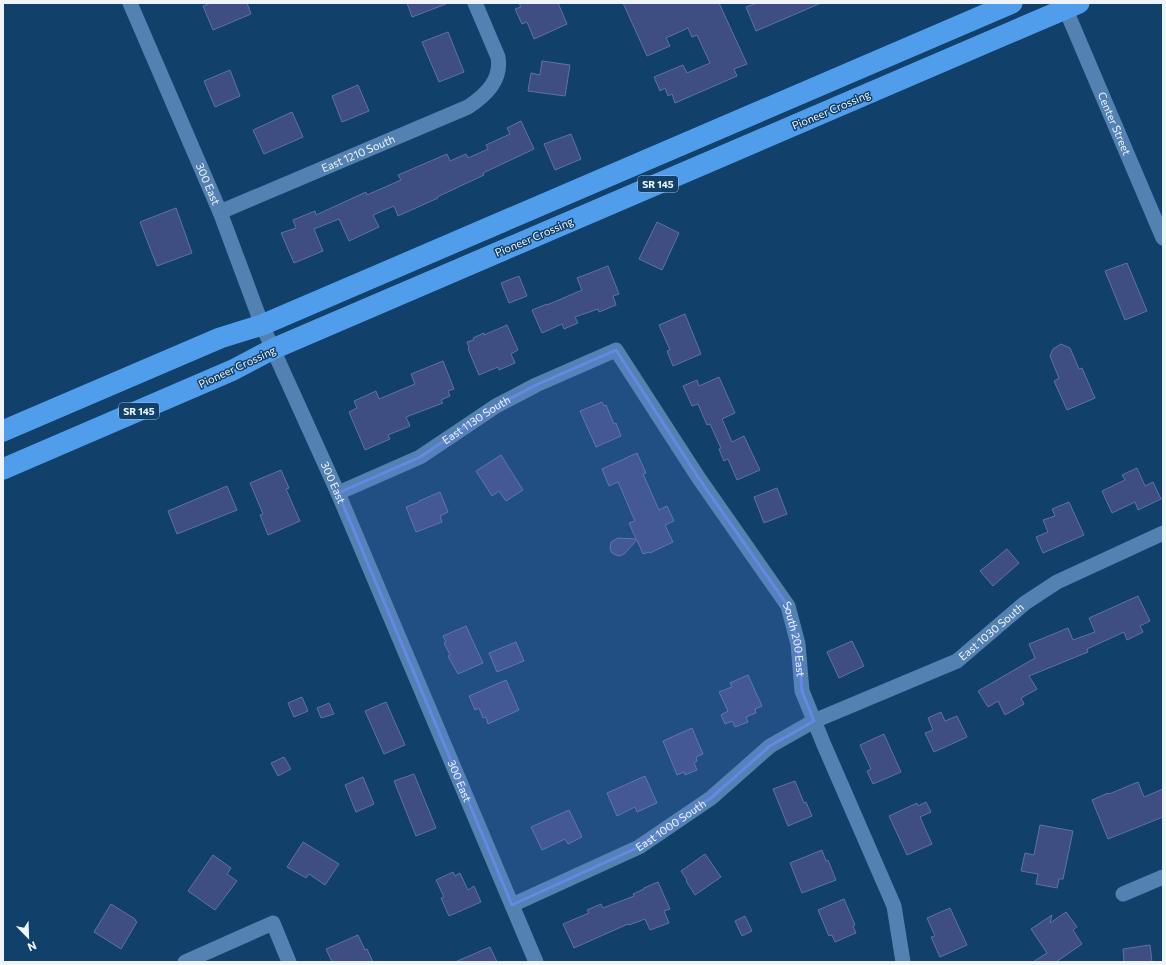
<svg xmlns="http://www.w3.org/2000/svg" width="1166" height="965" font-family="Commissioner,sans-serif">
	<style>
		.building { fill: #3e4d82; stroke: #6071a9 }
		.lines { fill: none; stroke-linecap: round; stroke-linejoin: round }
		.minor { stroke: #5381b1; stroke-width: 15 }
		.highway { stroke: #4f9deb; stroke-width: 21 }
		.marked { fill: #6688e4; fill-opacity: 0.2; stroke: #6688e4; stroke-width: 3; stroke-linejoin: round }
		.labels { text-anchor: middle; stroke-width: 3; stroke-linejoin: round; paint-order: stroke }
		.shield { fill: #11406b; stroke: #acbecf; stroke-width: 1 }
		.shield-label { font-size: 10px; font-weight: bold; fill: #eff4fa }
		.street-label { font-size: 11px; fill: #eff4fa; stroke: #11406b }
	</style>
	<rect width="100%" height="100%" fill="#11406b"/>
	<g class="building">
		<path d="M 211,3 L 247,3 L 251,14 L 213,30 L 203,6 Z"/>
		<path d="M 407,3 L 446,3 L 446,4 L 412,17 Z"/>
		<path d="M 519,3 L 558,3 L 567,24 L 534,39 L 527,22 L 522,24 L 515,9 L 521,7 Z"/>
		<path d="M 623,3 L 719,3 L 747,64 L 734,69 L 737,76 L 675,103 L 672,94 L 668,96 L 665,88 L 660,91 L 654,77 L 683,65 L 687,73 L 710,63 L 697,35 L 692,37 L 688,28 L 666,38 L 670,46 L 647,56 Z"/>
		<path d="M 757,3 L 821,3 L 756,31 L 746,7 Z"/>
		<path d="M 448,32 L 464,72 L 439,82 L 422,42 Z"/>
		<path d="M 542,61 L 570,65 L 565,96 L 528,91 L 531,73 L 540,75 Z"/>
		<path d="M 230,70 L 240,96 L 215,107 L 204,81 Z"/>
		<path d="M 358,85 L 369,111 L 342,122 L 332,96 Z"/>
		<path d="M 292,112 L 303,137 L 264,154 L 253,130 Z"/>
		<path d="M 521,121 L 534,149 L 483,173 L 484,175 L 437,197 L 438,198 L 398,216 L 394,206 L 373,215 L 379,227 L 349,241 L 339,219 L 314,229 L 323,251 L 294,263 L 281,233 L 296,228 L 293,220 L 315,211 L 316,215 L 366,192 L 367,195 L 401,180 L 398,175 L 447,154 L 450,161 L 466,154 L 468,158 L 488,149 L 486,145 L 510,134 L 507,128 Z"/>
		<path d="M 571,134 L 581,159 L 555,170 L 544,144 Z"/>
		<path d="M 176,208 L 192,253 L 157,266 L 140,222 Z"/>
		<path d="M 657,222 L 679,233 L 662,270 L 639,259 Z"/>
		<path d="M 1127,263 L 1147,311 L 1125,320 L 1105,271 Z"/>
		<path d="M 608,266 L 619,294 L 613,296 L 616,305 L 599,312 L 598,309 L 575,317 L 578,323 L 564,329 L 562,324 L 542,333 L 532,310 L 547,304 L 547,305 L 582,290 L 577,278 Z"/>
		<path d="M 519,276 L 527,296 L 509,303 L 501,283 Z"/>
		<path d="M 685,314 L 701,354 L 673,366 L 667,351 L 670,350 L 659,325 Z"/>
		<path d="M 507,325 L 518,350 L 511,354 L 515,363 L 499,370 L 498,367 L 479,375 L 468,349 L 469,348 L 467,342 L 474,340 L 473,338 L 484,333 L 484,335 Z"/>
		<path d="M 1061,344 L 1070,348 L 1079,369 L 1082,368 L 1095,398 L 1067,410 L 1054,381 L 1059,378 L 1050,356 L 1053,349 Z"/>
		<path d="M 443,361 L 454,389 L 448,391 L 450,396 L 441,400 L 443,403 L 406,417 L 410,426 L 388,435 L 390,439 L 365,450 L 349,412 L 357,408 L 354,401 L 376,391 L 379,399 L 415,384 L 411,374 Z"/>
		<path d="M 719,377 L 735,413 L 722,419 L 732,442 L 744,436 L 760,470 L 737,480 L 728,459 L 724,461 L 719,449 L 721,448 L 710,424 L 707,425 L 698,404 L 692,406 L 683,386 L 697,380 L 699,386 Z"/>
		<path d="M 602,402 L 604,406 L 606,405 L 614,424 L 616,423 L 621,436 L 596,447 L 580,411 Z"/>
		<path d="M 637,453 L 646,473 L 643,474 L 659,510 L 667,506 L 674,521 L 665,525 L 673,542 L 650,553 L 649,552 L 643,554 L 637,540 L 624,554 L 620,556 L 616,555 L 612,553 L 610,549 L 611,542 L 618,538 L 636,539 L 629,523 L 635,521 L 618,482 L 609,486 L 602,469 Z"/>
		<path d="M 501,455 L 523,490 L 506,501 L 499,491 L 492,496 L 476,471 Z"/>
		<path d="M 1137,468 L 1145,486 L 1153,482 L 1161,499 L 1138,510 L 1135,502 L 1112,513 L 1102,491 L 1125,480 L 1122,475 Z"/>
		<path d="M 281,470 L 289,488 L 286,489 L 300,521 L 268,535 L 260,515 L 263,514 L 250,483 Z"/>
		<path d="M 227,486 L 237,510 L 177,534 L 168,511 Z"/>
		<path d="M 777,488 L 787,514 L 764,523 L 754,497 Z"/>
		<path d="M 440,492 L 448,512 L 440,516 L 442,522 L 416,532 L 406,507 L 419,502 L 419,501 Z"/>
		<path d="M 1069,502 L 1084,535 L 1043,553 L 1036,537 L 1048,532 L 1043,520 L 1055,516 L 1052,509 Z"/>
		<path d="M 1007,549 L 1019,563 L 993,586 L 980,571 Z"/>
		<path d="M 1138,596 L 1150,621 L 1140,626 L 1143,632 L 1127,640 L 1124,632 L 1087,649 L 1088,652 L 1029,676 L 1037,689 L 1021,698 L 1024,704 L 1005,715 L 998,701 L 988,707 L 978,691 L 1035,658 L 1029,644 L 1068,628 L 1073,640 L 1095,632 L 1089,618 Z"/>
		<path d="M 466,626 L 483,663 L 458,674 L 448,656 L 450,655 L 444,643 L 446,642 L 443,636 Z"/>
		<path d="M 852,641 L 864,666 L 839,678 L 827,652 Z"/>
		<path d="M 516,642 L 524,661 L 497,672 L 489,653 Z"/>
		<path d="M 748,675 L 762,706 L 755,709 L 756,713 L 746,717 L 748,722 L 735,727 L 732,721 L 725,724 L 721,715 L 728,711 L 719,692 L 732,687 L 730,683 Z"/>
		<path d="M 506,680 L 519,710 L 488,724 L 486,717 L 483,718 L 479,708 L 475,710 L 469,696 Z"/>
		<path d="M 302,697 L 308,711 L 294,717 L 288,703 Z"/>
		<path d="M 386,702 L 405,745 L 384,754 L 365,711 Z"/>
		<path d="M 329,703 L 334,714 L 321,718 L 317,708 Z"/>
		<path d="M 941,712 L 945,721 L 957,716 L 967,737 L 934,752 L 925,733 L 933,730 L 928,718 Z"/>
		<path d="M 692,728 L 703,754 L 696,757 L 697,761 L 694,763 L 697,770 L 685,775 L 684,772 L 677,775 L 663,741 Z"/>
		<path d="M 884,734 L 901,772 L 873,784 L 867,771 L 871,769 L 860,745 Z"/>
		<path d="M 284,757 L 291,769 L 278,776 L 271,763 Z"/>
		<path d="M 414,774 L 436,828 L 416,836 L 394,781 Z"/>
		<path d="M 645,776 L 657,803 L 637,812 L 635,807 L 617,816 L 607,793 Z"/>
		<path d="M 363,777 L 374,804 L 356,812 L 345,785 Z"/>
		<path d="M 795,781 L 804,803 L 806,802 L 812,816 L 788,826 L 773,789 Z"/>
		<path d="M 1138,782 L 1144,797 L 1163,789 L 1163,817 L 1108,839 L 1092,800 L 1108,793 L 1109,794 Z"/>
		<path d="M 926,802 L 931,812 L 920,817 L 932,844 L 907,855 L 889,816 L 917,803 L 918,806 Z"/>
		<path d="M 569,810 L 582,837 L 568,844 L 565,839 L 542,850 L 531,827 Z"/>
		<path d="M 1040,825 L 1073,831 L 1063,879 L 1059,879 L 1057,888 L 1036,884 L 1038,874 L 1021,871 L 1025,853 L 1034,855 Z"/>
		<path d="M 303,842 L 339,864 L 325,885 L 309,874 L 306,878 L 287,867 Z"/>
		<path d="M 822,850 L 826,861 L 828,860 L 836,880 L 802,893 L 790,863 Z"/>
		<path d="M 705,854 L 721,877 L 695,895 L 686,881 L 687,880 L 681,871 Z"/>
		<path d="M 213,855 L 231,868 L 227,874 L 237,881 L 215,910 L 188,891 Z"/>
		<path d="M 453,872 L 455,876 L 460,873 L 468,890 L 474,886 L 481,902 L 449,916 L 441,898 L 444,897 L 436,880 Z"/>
		<path d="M 658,882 L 670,909 L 664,911 L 669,923 L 650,930 L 645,919 L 629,925 L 628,924 L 574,948 L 563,924 L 589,913 L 587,910 L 601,904 L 603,908 L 634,896 L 633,894 L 644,889 L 644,888 Z"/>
		<path d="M 844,899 L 855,925 L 853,926 L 856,933 L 835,942 L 832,935 L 829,936 L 818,910 Z"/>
		<path d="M 111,904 L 135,919 L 135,920 L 137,922 L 121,949 L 94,932 Z"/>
		<path d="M 950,908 L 967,945 L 940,957 L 931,937 L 935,936 L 927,918 Z"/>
		<path d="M 1066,912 L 1077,927 L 1073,930 L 1082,944 L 1056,962 L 1033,962 L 1047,953 L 1031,929 L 1052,915 L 1050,923 Z"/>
		<path d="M 745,916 L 752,931 L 742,936 L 735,921 Z"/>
		<path d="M 358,935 L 365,950 L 367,949 L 373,962 L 332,962 L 326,949 Z"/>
		<path d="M 1150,945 L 1152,962 L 1124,962 L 1123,949 Z"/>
		<path d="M 490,947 L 497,962 L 455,962 Z"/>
	</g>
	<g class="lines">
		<g class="minor">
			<path id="s1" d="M 130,3 L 220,212 L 262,325 L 338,493 L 536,962"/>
			<path id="s2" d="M 1063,3 L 1163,238"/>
			<path id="s3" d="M 220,212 L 468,107 C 486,95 502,80 498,57 L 475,3"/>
			<path id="s4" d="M 338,493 L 420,457 L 496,406 L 536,385 L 616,350 L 698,477 L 788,606 L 798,644 L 802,691 L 824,745 L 894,906 L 903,962"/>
			<path d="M 1123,894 L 1163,877"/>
			<path id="s5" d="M 512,905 L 639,847 L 711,798 L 770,746 L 814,721 L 957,661 L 1025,603 L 1057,582 L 1163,533"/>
			<path d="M 185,962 L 273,923 L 289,962"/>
		</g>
		<g class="highway">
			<path d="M 3,431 L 220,338 L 262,325 L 1012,3"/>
			<path d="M 3,469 L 233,370 L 273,349 L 1079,3"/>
		</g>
	</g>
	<path class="marked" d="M 616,350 L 698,477 L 788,606 L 798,644 L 802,691 L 814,721 L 770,746 L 711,798 L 639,847 L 512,905 L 338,493 L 420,457 L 496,406 L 536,385 Z"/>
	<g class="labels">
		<g class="shield">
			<rect x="638" y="176" width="40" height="16" rx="3"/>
			<rect x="119" y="403" width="40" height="16" rx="3"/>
		</g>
		<g class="shield-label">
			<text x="658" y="188">SR 145</text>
			<text x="139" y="415">SR 145</text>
		</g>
		<g class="street-label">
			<text transform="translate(831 110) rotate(-23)" y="4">Pioneer Crossing</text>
			<text dy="4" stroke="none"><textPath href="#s2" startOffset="131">Center Street</textPath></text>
			<text dy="4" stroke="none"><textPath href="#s3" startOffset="150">East 1210 South</textPath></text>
			<text dy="4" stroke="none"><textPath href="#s1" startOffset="197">300 East</textPath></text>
			<text transform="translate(534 237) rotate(-23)" y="4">Pioneer Crossing</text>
			<text transform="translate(237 367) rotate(-25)" y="4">Pioneer Crossing</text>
			<text dy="4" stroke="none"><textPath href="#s4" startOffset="157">East 1130 South</textPath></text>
			<text dy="4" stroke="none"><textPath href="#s1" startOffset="521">300 East</textPath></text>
			<text dy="4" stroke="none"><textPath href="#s5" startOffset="556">East 1030 South</textPath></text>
			<text dy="4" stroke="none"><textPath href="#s4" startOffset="656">South 200 East</textPath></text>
			<text dy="4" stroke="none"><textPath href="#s1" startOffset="845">300 East</textPath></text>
			<text dy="4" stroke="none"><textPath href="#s5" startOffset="178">East 1000 South</textPath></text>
		</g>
	</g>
	<rect width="1166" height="965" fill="none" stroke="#eff4fa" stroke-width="8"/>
	<g transform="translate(28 937) rotate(157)" stroke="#11406b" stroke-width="3" paint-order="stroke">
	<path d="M0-3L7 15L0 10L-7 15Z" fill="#eff4fa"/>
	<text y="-6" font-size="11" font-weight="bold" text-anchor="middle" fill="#eff4fa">N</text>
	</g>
</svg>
